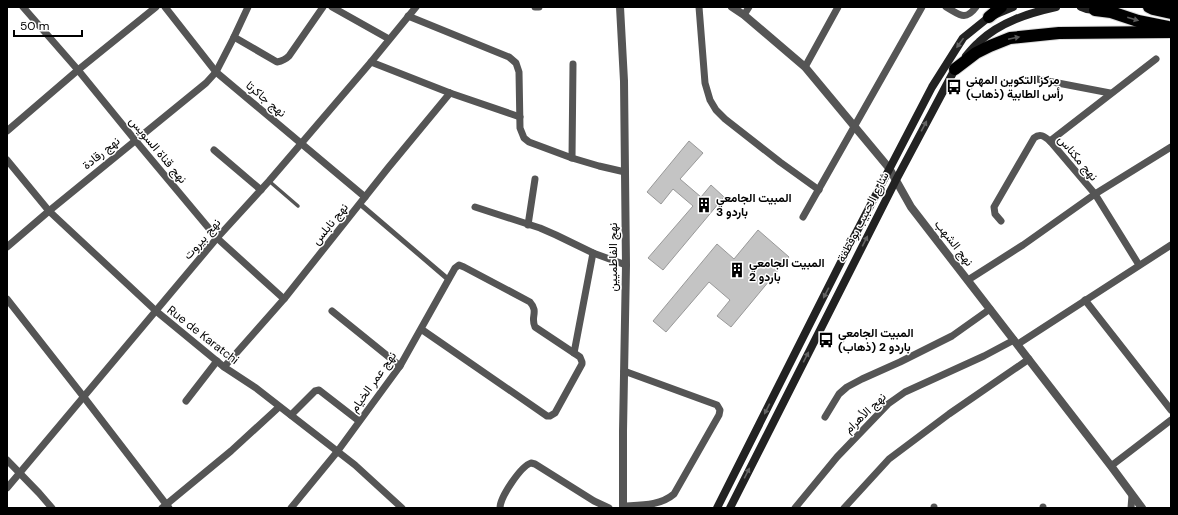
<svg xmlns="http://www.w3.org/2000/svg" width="1178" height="515" font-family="'DM Sans',Vazirmatn,sans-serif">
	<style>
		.building { fill: #c4c4c4; stroke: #999 }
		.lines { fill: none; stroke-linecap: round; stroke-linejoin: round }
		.motorway-casing { stroke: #dbdbdb; stroke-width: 14 }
		.service { stroke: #555; stroke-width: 3.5 }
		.pedestrian { stroke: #555; stroke-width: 5 }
		.minor { stroke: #555; stroke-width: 7 }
		.tertiary { stroke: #555; stroke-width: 8 }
		.secondary { stroke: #222; stroke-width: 8 }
		.motorway { stroke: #000; stroke-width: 12 }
		.oneway { fill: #595959 }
		.oneway2 { fill: #646464 }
		.labels { text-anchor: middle; stroke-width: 3; stroke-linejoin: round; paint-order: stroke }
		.poi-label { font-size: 12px; font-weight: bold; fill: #000; stroke: #fff; text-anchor: start }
		.street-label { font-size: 12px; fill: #000; stroke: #fff }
	</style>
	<rect width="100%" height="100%" fill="#fff"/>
	<g class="building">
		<path d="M 689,141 L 703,153 L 680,179 L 701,197 L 711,185 L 724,197 L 663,270 L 648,258 L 693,206 L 673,189 L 661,204 L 647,192 Z"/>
		<path d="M 758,230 L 789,257 L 731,327 L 717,316 L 730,300 L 709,282 L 666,332 L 653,321 L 717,244 L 734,259 Z"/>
	</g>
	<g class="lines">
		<defs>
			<g id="motorway">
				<path d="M 1149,7 L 1153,9 L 1171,13"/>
				<path d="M 1095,10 L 1111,12 L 1138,21 L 1168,27"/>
				<path d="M 989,17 L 1001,7"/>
				<path d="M 955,69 L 976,53 L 990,46 L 1010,38 L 1059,33 L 1171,32"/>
			</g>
		</defs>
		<use href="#motorway" class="motorway-casing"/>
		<path class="service" d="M 269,181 L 298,206"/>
		<path class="pedestrian" d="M 360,204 L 449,280"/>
		<g class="minor">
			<path d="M 23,7 L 78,70 L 135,140 L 217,238 L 284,299"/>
			<path d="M 165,7 L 216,72 L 365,197"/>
			<path d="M 332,7 L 389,39"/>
			<path d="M 535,7 L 539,7"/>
			<path d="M 699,7 L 705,83 L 710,100 L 716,110 L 725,119 L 780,162 L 819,190"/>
			<path d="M 946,7 C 959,14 965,22 976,7"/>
			<path d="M 744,15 L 749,7"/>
			<path d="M 408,16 L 509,57 L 516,63 L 519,72 L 520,128 L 524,138 L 529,142 L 572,158 L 599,166 L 625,172"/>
			<path d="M 234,37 L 277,62 C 282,61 285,60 289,56 L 323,7"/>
			<path d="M 371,62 L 450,93 L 520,117"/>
			<path d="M 805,67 L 838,7"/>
			<path d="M 1037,79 L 1110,93"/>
			<path d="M 7,131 L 78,70 L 156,7"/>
			<path d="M 1050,141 L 1156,59"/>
			<path d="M 214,150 L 261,190"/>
			<path d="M 572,158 L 573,64"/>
			<path d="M 7,160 L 49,211 L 156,311 L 224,367 L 256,388 L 355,465 L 402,508"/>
			<path d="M 475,207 L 540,228 L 556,235 L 593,253 L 626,265"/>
			<path d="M 803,217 L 922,7"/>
			<path d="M 1001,221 L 995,214 L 994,207 L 1034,138 C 1040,133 1044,136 1050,141 L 1095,194 L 1139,265"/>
			<path d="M 528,225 L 535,179"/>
			<path d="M 7,247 L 49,211 L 206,83 L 216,72 L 234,37 L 248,7"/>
			<path d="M 968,280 L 1023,245 L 1095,194 L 1171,147"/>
			<path d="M 7,299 L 83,396 L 169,508"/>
			<path d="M 1085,300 L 1171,410"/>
			<path d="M 332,311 L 400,366"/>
			<path d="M 1018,344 L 1171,245"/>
			<path d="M 574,353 L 593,253"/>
			<path d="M 224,367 L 284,299 L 388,168 L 450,93"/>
			<path d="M 186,401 L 217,361"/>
			<path d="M 291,415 L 315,391 L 319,390 L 359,421"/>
			<path d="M 825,417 L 839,394 L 847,387 L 862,379 L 900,362 L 952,336 L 990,309"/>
			<path d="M 7,460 L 39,493 L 52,508"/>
			<path d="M 1111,466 L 1171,420"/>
			<path d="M 7,488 L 217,238 L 269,181 L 371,62 L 416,7"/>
			<path d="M 623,506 C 641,505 660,506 674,494 L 719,415 L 720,410 L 717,405 L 624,371"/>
			<path d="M 162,508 L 231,451 L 279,407"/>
			<path d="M 291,508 L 337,452 L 400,366 L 455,268 L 459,265 L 464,267 L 530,302 C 539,312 530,317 535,327 L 580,357 L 582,362 L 582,364 L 555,413 L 550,416 L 547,416 L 421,329"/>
			<path d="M 500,508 C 500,497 521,466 531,463 L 535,464 L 594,501 L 609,508"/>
			<path d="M 795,508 L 837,457 L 888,404 L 905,392 L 984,356 L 1014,340"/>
			<path d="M 844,508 L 889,459 L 949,414 L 1029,359"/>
			<path d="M 934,508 L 934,507"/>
			<path d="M 1043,508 L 1043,507"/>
			<path d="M 1131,508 L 1132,495"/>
		</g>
		<g class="tertiary">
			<path d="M 620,7 L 624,81 L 626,265 L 623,431 L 623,508"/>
			<path d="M 732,7 L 744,15 L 805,67 L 889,168 L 911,207 L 1111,466 L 1142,508"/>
		</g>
		<g class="secondary">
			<path d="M 1081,7 C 1087,10 1093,11 1100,8"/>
			<path d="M 966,56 C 970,51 974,46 979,42 C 1000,22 1029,13 1056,7"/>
			<path d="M 717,508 L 843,258 L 932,87 L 963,38 L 989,17 L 1013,7"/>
			<path d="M 730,508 L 896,180 L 955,69 L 957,66"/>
		</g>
		<use href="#motorway" class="motorway"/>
	</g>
	<defs><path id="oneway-solid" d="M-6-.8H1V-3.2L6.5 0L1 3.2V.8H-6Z"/></defs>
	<g class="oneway">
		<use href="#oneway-solid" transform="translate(1133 19) rotate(16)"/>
		<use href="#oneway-solid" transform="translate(1014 38) rotate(-12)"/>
	</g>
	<g class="oneway2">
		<use href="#oneway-solid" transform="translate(960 43) rotate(126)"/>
		<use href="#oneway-solid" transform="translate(924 126) rotate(-62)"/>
		<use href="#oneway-solid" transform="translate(865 241) rotate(-63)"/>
		<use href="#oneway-solid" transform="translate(826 293) rotate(117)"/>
		<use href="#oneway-solid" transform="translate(806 357) rotate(-63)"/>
		<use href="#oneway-solid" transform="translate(767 409) rotate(117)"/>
		<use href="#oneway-solid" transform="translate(747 473) rotate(-63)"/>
	</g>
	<defs>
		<symbol id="bus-bare" viewBox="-9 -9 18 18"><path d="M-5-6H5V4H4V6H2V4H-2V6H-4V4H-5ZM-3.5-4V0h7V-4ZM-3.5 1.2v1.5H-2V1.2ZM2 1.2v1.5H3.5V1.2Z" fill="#000" stroke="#fff" stroke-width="2.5" paint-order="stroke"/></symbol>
		<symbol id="building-bare" viewBox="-9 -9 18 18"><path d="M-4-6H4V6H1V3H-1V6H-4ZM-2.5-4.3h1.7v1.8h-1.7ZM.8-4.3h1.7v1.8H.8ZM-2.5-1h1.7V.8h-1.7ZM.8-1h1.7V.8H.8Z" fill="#000" stroke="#fff" stroke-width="2.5" paint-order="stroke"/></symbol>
	</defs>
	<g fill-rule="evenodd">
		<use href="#bus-bare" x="943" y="76" width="22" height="22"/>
		<use href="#building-bare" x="693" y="194" width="22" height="22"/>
		<use href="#building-bare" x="726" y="259" width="22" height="22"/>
		<use href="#bus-bare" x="815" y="329" width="22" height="22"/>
	</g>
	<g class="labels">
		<g class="poi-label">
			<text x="966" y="84">مركز التكوين المهني<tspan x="966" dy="14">رأس الطابية (ذهاب)</tspan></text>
			<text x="716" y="202">المبيت الجامعي<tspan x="716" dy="14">باردو 3</tspan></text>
			<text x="749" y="267">المبيت الجامعي<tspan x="749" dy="14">باردو 2</tspan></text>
			<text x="838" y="337">المبيت الجامعي<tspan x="838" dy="14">باردو 2 (ذهاب)</tspan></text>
		</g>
		<g class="street-label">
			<text transform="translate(266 99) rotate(40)" y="4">نهج جاكرتا</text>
			<text transform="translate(158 150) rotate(50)" y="4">نهج قناة السويس</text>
			<text transform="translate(101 153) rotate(-39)" y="4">نهج رقادة</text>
			<text transform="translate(1078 158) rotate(50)" y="4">نهج مكناس</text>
			<text transform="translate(863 217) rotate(-63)" y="4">شارع الحبيب بوقطفة</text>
			<text transform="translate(330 224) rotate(-51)" y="4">نهج نابلس</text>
			<text transform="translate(202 239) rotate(-49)" y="4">نهج بيروت</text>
			<text transform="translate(954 243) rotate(52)" y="4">نهج الشهب</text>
			<text transform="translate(613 257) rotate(-90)" y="4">نهج الفاطميين</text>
			<text transform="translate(203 335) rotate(38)" y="4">Rue de Karatchi</text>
			<text transform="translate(373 382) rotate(-55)" y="4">نهج عمر الخيام</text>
			<text transform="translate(865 413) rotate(-44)" y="4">نهج الأهرام</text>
		</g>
	</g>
	<rect width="1178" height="515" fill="none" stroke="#000000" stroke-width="16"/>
	<path d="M14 30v6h68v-6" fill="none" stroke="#000000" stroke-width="2"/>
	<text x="20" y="30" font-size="12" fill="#000000" stroke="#ffffff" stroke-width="3" paint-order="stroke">50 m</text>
</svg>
